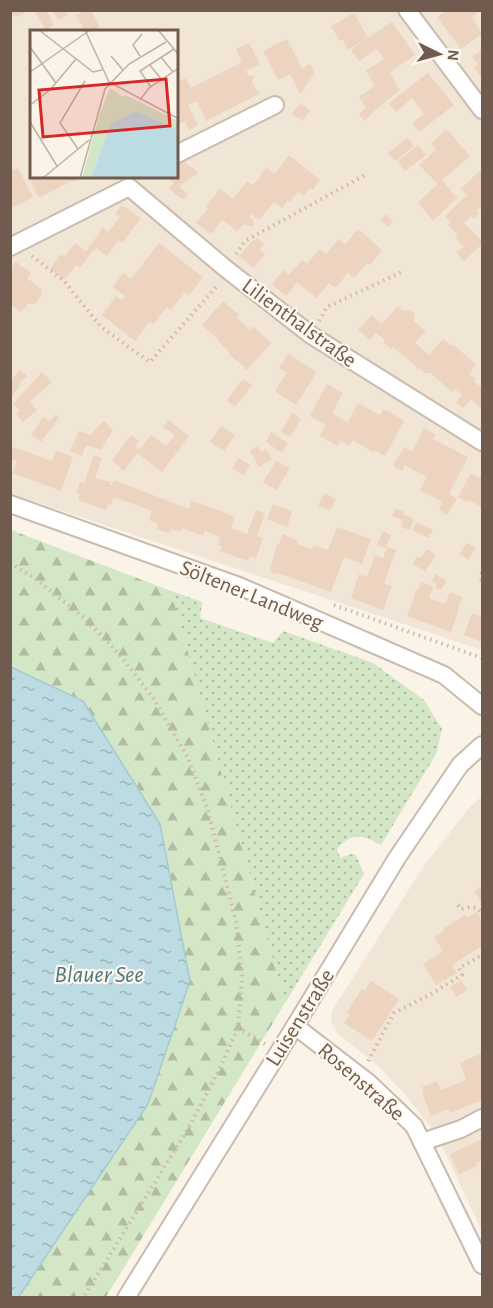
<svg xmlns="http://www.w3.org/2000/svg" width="493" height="1308" font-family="'Alegreya Sans',sans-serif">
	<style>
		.residential { fill: #f1e5d6; fill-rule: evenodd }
		.green { fill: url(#green-dots) }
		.forest { fill: url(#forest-firs) }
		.water { fill: url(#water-ripples); stroke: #a4cad2; stroke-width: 1.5 }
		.building { fill: #edd4c1 }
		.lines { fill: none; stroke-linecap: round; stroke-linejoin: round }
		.street-casing { stroke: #cbbbae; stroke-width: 20 }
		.path { stroke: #d1b7a4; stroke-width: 4; stroke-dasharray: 1.5 4.5; stroke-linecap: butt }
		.street { stroke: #fff; stroke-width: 16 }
		.labels { text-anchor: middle; stroke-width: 4.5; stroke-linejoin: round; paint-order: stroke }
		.street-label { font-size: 22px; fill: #715b4e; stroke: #fdf7ed }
		.water-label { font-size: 24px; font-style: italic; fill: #4a7782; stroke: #fdf7ed }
		.inset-road { fill: none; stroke: #bfb1a5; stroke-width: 1.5 }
		.view { fill: #d62828; fill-opacity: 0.15; stroke: #d62828; stroke-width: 3 }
		.inset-edge { fill: none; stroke: #715b4e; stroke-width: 3 }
	</style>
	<defs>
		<pattern id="green-dots" width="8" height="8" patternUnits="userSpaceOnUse" patternTransform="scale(1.5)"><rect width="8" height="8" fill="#d3e6c6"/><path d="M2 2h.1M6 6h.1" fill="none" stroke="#b0bda3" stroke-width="1.8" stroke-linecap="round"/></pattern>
		<pattern id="forest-firs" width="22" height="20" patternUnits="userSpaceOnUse" patternTransform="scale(1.5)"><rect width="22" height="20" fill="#d3e6c6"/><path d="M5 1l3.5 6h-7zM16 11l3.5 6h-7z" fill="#b0bda3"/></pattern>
		<pattern id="water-ripples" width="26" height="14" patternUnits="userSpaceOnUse" patternTransform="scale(1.5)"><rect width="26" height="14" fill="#bddbe2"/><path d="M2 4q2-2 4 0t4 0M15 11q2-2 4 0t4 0" fill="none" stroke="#9eb5b9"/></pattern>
	</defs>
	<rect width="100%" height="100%" fill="#faf3e7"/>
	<g class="residential">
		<path d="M 11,11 L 482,11 L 482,650 L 11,494 ZM 32,32 L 177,32 L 177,177 L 32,177 Z"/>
		<path d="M 482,796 L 482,1231 L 443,1148 L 432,1129 L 402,1091 L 379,1067 L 337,1033 L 331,1022 L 332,1011 L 423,867 L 469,808 Z"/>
	</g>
	<path class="green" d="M 171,591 L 202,602 L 200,618 L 273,643 L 283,631 L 373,663 L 424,700 L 442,729 L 436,754 L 381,845 C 362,835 353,831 337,849 L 340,858 L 351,854 L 356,855 L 364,874 L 285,1003 Z"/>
	<path class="forest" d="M 11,530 L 171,591 L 285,1003 L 106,1297 L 18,1297 L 148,1104 L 189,981 L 160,824 L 83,701 L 11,667 Z"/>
	<path class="water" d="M 11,667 L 83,701 L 160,824 L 190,981 L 148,1104 L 18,1298 L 10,1297 Z"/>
	<g class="building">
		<path d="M 10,10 L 25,10 L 26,12 L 16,17 L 15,15 L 10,17 Z"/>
		<path d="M 34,10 L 46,10 L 54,25 L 46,30 Z"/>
		<path d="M 52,10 L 65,10 L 68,15 L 59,20 Z"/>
		<path d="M 86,10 L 91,10 L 102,32 L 85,32 L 76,15 Z"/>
		<path d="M 446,10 L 475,10 L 477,13 L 472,17 L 482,34 L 461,49 L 437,17 Z"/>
		<path d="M 354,13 L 368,38 L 392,22 L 415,55 L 390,72 L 396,82 L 395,83 L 400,90 L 373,112 L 365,121 L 359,115 L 368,104 L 365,106 L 359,97 L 375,86 L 366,71 L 384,59 L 377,49 L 359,61 L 351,50 L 364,40 L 348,50 L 343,40 L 339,40 L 331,26 Z"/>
		<path d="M 287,39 L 302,68 L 310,64 L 315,73 L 300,94 L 290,74 L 278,80 L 263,51 Z"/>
		<path d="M 249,43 L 260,64 L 246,71 L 248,75 L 254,76 L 252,82 L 259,94 L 206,121 L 197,101 L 188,105 L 198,125 L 189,130 L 185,121 L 177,126 L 177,82 L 185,78 L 191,88 L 242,62 L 236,49 Z"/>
		<path d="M 482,49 L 482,78 L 474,67 L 478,64 L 472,57 Z"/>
		<path d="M 428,73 L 454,105 L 419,132 L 412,123 L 424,114 L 412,98 L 396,112 L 389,103 Z"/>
		<path d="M 300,103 L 310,110 L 303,121 L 292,114 Z"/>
		<path d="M 446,129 L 470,156 L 442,180 L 457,198 L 433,221 L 418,202 L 438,184 L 419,165 L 436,150 L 431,144 Z"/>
		<path d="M 407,138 L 414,146 L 395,161 L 388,153 Z"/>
		<path d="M 418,145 L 426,155 L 405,171 L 398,161 Z"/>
		<path d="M 289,155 L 320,180 L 313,190 L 310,188 L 304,196 L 298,192 L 290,202 L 288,200 L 282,208 L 274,202 L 259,220 L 251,214 L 249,217 L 253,219 L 254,226 L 248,226 L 244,224 L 237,231 L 222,220 L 211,234 L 196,223 L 208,209 L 206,207 L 220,189 L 233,199 L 247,181 L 253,185 L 267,167 L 275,174 Z"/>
		<path d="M 182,160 L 199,173 L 179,186 L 188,194 L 183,200 L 169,189 L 174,183 L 167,177 L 177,177 L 177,162 Z"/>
		<path d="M 18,168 L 33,197 L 10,209 L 10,172 Z"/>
		<path d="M 479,171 L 482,174 L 482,211 L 479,208 L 476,211 L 479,214 L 474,219 L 471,216 L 464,223 L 482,241 L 482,244 L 464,261 L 456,252 L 464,247 L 455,238 L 458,235 L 448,225 L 451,222 L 445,216 L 467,195 L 461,189 Z"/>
		<path d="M 37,177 L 78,177 L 77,181 L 71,181 L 39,198 L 30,181 Z"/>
		<path d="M 121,206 L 127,208 L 141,218 L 122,243 L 118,241 L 107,256 L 96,248 L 95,251 L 93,250 L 80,268 L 76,265 L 64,280 L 50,269 L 61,254 L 65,257 L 75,243 L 86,251 L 103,228 L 108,232 L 120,217 L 115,214 Z"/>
		<path d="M 387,214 L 393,222 L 387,227 L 381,219 Z"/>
		<path d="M 358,229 L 382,250 L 370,265 L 367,263 L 354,278 L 348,273 L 335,288 L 329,283 L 316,298 L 297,282 L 286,296 L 272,284 L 283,270 L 289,275 L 302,260 L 307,264 L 320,249 L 326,254 L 339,239 L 345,244 Z"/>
		<path d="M 257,238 L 264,244 L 260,250 L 265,254 L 253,268 L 239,256 L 251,242 Z"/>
		<path d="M 159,243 L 203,277 L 189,295 L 185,292 L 171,310 L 167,307 L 153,324 L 149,322 L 135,341 L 102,315 L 116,296 L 121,300 L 125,296 L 113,287 L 123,273 L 131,279 Z"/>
		<path d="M 16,262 L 31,273 L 27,278 L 41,289 L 42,294 L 35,304 L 28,304 L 21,312 L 10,304 L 10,269 Z"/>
		<path d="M 223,301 L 239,315 L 237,318 L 250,330 L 253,326 L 271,343 L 247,370 L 229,354 L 229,352 L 217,340 L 218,339 L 202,325 Z"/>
		<path d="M 398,306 L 403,311 L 410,310 L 414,314 L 414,321 L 426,331 L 415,343 L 429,355 L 443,339 L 450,345 L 454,345 L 476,365 L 469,374 L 476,379 L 474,381 L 482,388 L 482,409 L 471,399 L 463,408 L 456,402 L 462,395 L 455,389 L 452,392 L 430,373 L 425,373 L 420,368 L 419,369 L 393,347 L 391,349 L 384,343 L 385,341 L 376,332 L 370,340 L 358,330 L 372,315 L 382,324 Z"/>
		<path d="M 288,354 L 317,372 L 296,405 L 275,391 L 287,372 L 279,368 Z"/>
		<path d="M 20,370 L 27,376 L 19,384 L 20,386 L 13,395 L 10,397 L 10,381 Z"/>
		<path d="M 42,372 L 52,382 L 30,401 L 37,410 L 23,422 L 16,414 L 20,410 L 13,404 Z"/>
		<path d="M 243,379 L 252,385 L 235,407 L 227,400 Z"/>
		<path d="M 327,384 L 343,393 L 332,413 L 348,422 L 358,403 L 380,415 L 383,409 L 388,412 L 389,411 L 404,421 L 385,456 L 376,451 L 372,452 L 353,440 L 349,446 L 340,441 L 338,446 L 320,436 L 326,425 L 310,416 Z"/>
		<path d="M 292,413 L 301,419 L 290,437 L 281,432 Z"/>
		<path d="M 56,414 L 59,418 L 41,442 L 31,435 L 43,417 L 49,421 Z"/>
		<path d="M 104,420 L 113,430 L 101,450 L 86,445 L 82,456 L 70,451 L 79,431 L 90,435 Z"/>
		<path d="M 168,420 L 189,436 L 162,472 L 137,453 L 124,471 L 112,461 L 131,435 L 139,441 L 135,446 L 140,449 L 151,435 L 166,446 L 175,435 L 163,427 Z"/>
		<path d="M 221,426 L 235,435 L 224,451 L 210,442 Z"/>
		<path d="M 424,428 L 436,435 L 433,439 L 468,457 L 449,494 L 457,499 L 447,515 L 439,510 L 443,502 L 420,490 L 427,477 L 405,465 L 402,471 L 393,466 L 404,447 L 412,451 Z"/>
		<path d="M 271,432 L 288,443 L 282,453 L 266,442 Z"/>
		<path d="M 10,446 L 52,461 L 56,451 L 73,457 L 61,491 L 13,473 L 17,461 L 10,459 Z"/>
		<path d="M 257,446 L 261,452 L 266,449 L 272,459 L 259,467 L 250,451 Z"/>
		<path d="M 94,455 L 102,458 L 95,478 L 110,482 L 109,484 L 112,485 L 114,480 L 189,509 L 191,501 L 213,508 L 235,517 L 231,528 L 247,534 L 256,510 L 265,513 L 257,536 L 263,538 L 256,558 L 250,556 L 248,561 L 220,551 L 222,546 L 218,545 L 220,537 L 205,531 L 203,536 L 182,528 L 180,532 L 171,529 L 169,533 L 156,529 L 158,524 L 149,520 L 152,511 L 114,497 L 111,505 L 108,504 L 106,510 L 78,500 L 80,494 L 76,493 L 80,482 L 84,483 Z"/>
		<path d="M 238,458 L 250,465 L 244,475 L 232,468 Z"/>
		<path d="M 276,461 L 290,468 L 277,490 L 263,482 Z"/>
		<path d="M 471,473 L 480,478 L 482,473 L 482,508 L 469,500 L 467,502 L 458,497 Z"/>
		<path d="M 325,493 L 336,499 L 330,511 L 318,505 Z"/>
		<path d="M 273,504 L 292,511 L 287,527 L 267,519 Z"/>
		<path d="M 396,508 L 404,512 L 403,514 L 414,519 L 410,530 L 401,527 L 403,520 L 392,516 Z"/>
		<path d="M 417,522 L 433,530 L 428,538 L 412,530 Z"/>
		<path d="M 337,527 L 371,539 L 362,564 L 344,557 L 331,592 L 278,573 L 276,574 L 272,573 L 270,570 L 277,545 L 278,546 L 283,534 L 298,541 L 297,544 L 312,549 L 314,545 L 328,550 Z"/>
		<path d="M 383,531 L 391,535 L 386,548 L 377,545 Z"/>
		<path d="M 467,543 L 476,548 L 468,560 L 459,554 Z"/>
		<path d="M 387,547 L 396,550 L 384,583 L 392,586 L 383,610 L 351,598 L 359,574 L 367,577 L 375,555 L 383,558 Z"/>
		<path d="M 427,549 L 436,555 L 425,572 L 413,564 L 417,556 L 421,558 Z"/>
		<path d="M 435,574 L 446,580 L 441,590 L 436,588 L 437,584 L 432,581 Z"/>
		<path d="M 421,582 L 433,587 L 429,598 L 445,604 L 450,592 L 462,597 L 458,608 L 459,609 L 451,632 L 407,616 L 417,589 L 418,590 Z"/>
		<path d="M 472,613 L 482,617 L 482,642 L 464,635 Z"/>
		<path d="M 482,886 L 482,903 L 474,892 Z"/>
		<path d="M 477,912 L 482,921 L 482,946 L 452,965 L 457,973 L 436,985 L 423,964 L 443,951 L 434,937 L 444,931 L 443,929 L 465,915 L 467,917 Z"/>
		<path d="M 461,980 L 467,990 L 456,997 L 450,987 Z"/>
		<path d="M 371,981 L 399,999 L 372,1041 L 344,1023 L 350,1014 L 347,1012 L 362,989 L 365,991 Z"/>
		<path d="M 482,1053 L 482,1100 L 450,1113 L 448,1109 L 431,1116 L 422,1093 L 424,1093 L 422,1087 L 437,1081 L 441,1090 L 466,1080 L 460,1063 Z"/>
		<path d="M 482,1139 L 482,1160 L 476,1163 L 477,1166 L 459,1174 L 450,1154 Z"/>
	</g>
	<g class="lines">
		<defs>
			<g id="street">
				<path d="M 407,10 L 482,110"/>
				<path d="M 177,154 L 275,105"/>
				<path d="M 10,247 L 129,187 L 225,268 L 311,335 L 482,442"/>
				<path d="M 10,504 L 239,586 L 444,675 L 482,706"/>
				<path d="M 295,1026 L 369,1083 L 414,1126 L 482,1265"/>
				<path d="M 422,1142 L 461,1129 L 482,1118"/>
				<path d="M 126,1298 L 295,1026 L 397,858 L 460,765 L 482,745"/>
			</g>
		</defs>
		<use href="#street" class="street-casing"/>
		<g class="path">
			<path d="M 236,254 L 245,241 L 365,175"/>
			<path d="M 32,256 L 64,281 L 101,327 L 150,362 L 218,285"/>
			<path d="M 319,321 L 327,307 L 404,271"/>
			<path d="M 10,563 L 36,579 L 83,617 L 120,655 L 154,699 L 188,758 L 208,810 L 236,922 L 242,976 L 238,1028 L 219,1070 L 188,1129 L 83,1298"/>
			<path d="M 482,573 L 480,577 L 482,580"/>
			<path d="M 334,605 L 482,658"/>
			<path d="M 458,905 L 461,909 L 470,907 L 477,908 L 482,913"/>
			<path d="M 238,1028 L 265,1044"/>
			<path d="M 368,1061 L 394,1013 L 431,994 L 462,975 L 459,968 L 482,955"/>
		</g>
		<use href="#street" class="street"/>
	</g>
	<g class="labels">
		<g class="street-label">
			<text transform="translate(300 322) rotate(36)" y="8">Lilienthalstraße</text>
			<text transform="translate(252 594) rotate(22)" y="8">Söltener Landweg</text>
			<text transform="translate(299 1017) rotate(-58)" y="8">Luisenstraße</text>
			<text transform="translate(362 1081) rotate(41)" y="8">Rosenstraße</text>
		</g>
		<g class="water-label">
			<text x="99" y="982">Blauer See</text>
		</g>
	</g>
	<g transform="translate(30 30)">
		<rect width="148" height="148" fill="#faf3e7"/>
		<path d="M 80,58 L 93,67 L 95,65 L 108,71 L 69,86 Z" fill="#d3e6c6"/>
		<path d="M 108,71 L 148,91 L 148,100 L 107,81 L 81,93 L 61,148 L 52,148 L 69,86 Z" fill="#d3e6c6"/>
		<path d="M 107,81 L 148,100 L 148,148 L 61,148 L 81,93 Z" fill="#bddbe2"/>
		<path class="inset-road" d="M 9,0 L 63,42 L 72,40M 55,0 L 79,52 L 149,89M 128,0 L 149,25M 0,17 L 26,53M 81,26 L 93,40M 110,26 L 103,15 L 112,4M 131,27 L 143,42M 119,34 L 132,50M 0,42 L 60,0M 121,57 L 110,41 L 144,19M 110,70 L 119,58 L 149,38M 0,75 L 20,60 L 46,29M 0,92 L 27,136M 48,119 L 30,93 L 55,51M 13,148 L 59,110M 50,148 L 75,59 L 99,34 L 136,12"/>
		<path class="view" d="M 136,49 L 140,96 L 13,107 L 9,60 Z"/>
		<rect width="148" height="148" class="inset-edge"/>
	</g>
	<rect width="493" height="1308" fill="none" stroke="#715b4e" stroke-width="24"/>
	<g transform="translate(439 54) rotate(95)" stroke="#fdf7ed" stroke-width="4.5" paint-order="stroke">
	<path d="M0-4.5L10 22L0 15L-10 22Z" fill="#715b4e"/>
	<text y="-9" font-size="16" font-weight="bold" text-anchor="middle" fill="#715b4e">N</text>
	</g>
</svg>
